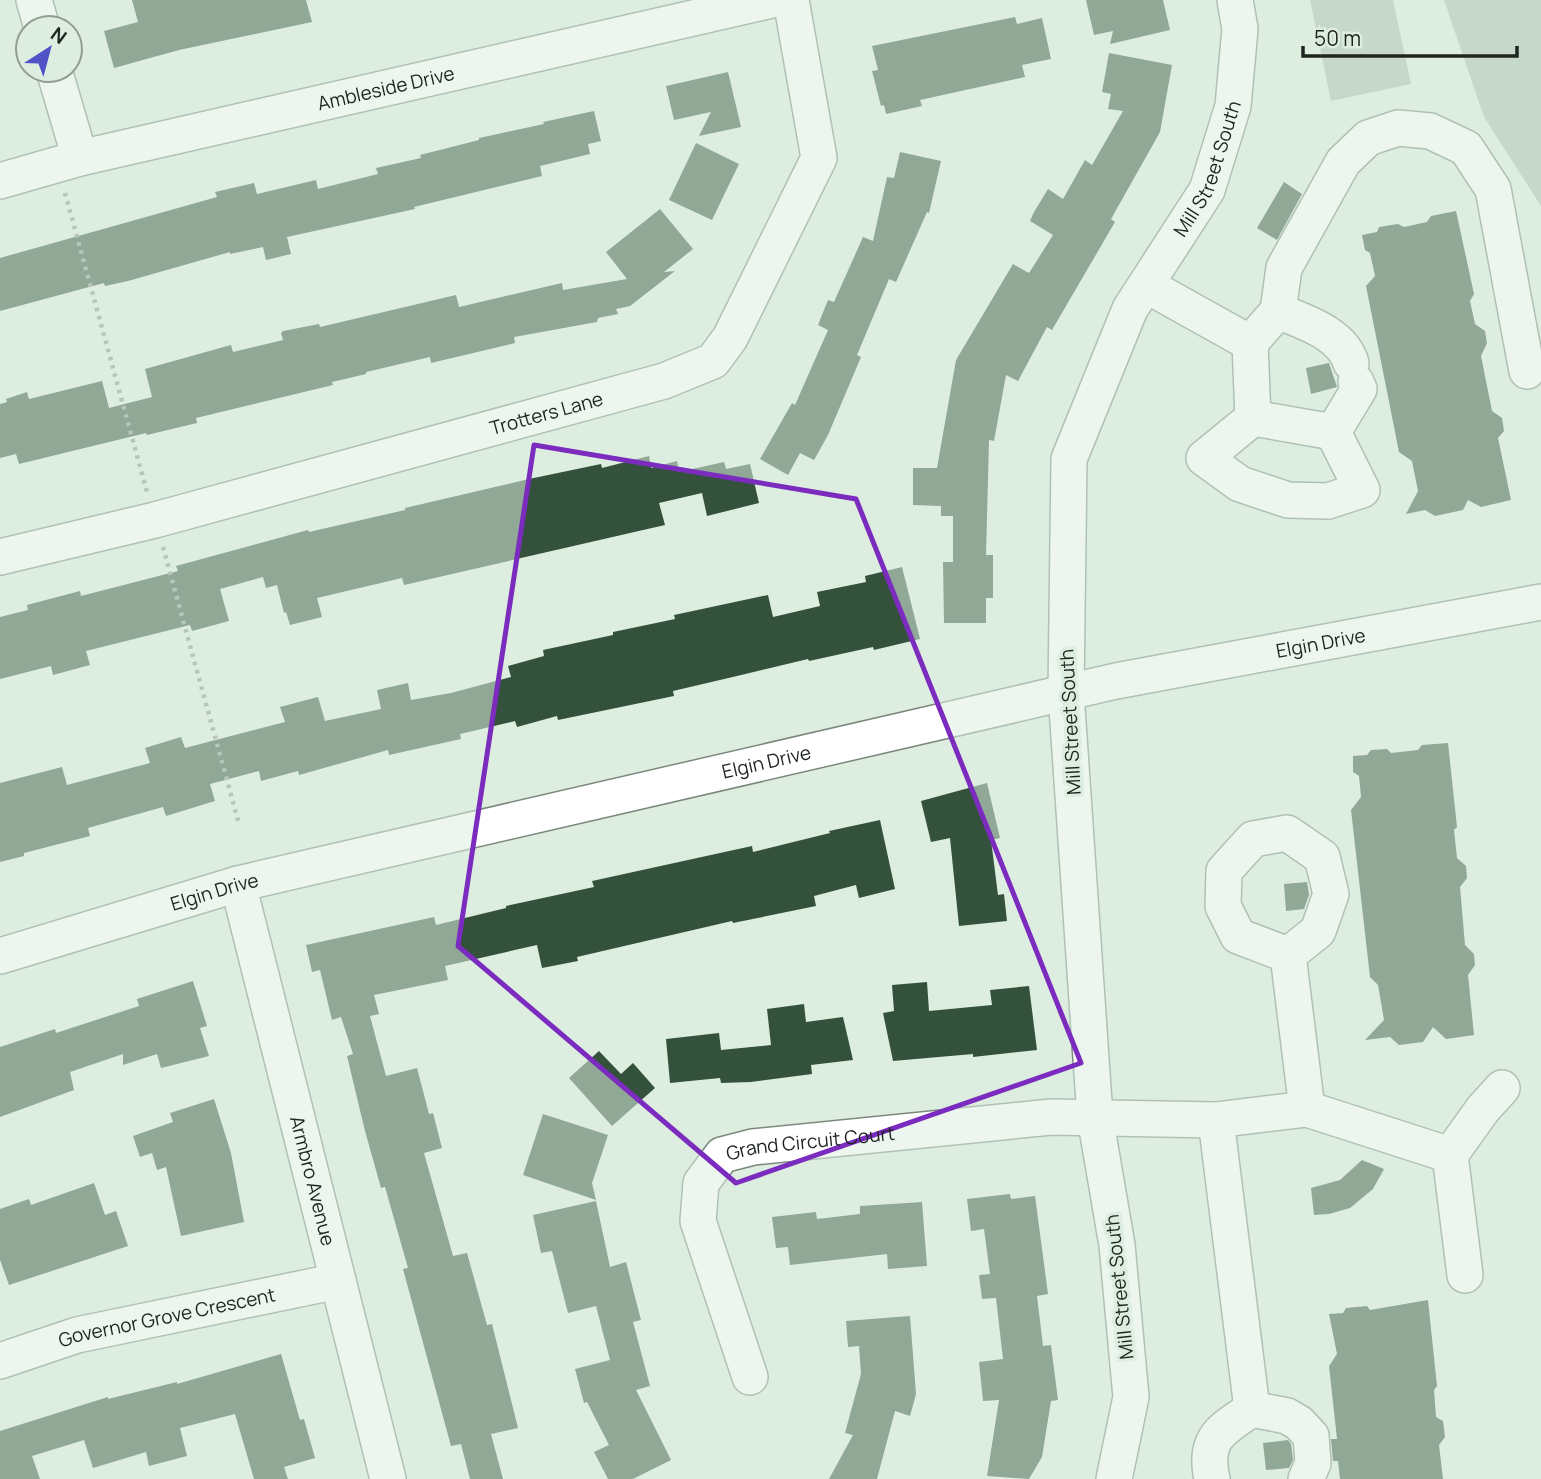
<svg xmlns="http://www.w3.org/2000/svg" width="1541" height="1479" font-family="Manrope,sans-serif">
	<style>
		.green { fill: #a9bdad }
		.building { fill: #34523b }
		.lines { fill: none; stroke-linecap: round; stroke-linejoin: round }
		.minor-casing { stroke: #7b897d; stroke-width: 38 }
		.path { stroke: #88948a; stroke-width: 4.5; stroke-dasharray: 3.5 5; stroke-linecap: butt }
		.minor { stroke: #fff; stroke-width: 35 }
		.marked { fill: none; stroke: #7b2cbf; stroke-width: 5; stroke-linejoin: round }
		.labels { text-anchor: middle; stroke-width: 7; stroke-linejoin: round; paint-order: stroke }
		.street-label { font-size: 19px; fill: #1e241f; stroke: #ddeee0 }
	</style>
	<rect width="100%" height="100%" fill="#ddeee0"/>
	<g class="green">
		<path d="M 1310,0 L 1393,0 L 1411,84 L 1331,101 Z"/>
		<path d="M 1444,0 L 1541,0 L 1541,206 L 1484,117 Z"/>
	</g>
	<g class="building">
		<path d="M 132,0 L 306,0 L 312,22 L 179,50 L 114,68 L 104,31 L 138,22 Z"/>
		<path d="M 1086,0 L 1163,0 L 1170,30 L 1110,44 L 1113,31 L 1094,35 Z"/>
		<path d="M 1015,17 L 1017,24 L 1042,18 L 1051,59 L 1022,65 L 1025,77 L 920,100 L 922,106 L 886,114 L 884,105 L 881,106 L 872,71 L 878,70 L 872,46 Z"/>
		<path d="M 1109,53 L 1172,65 L 1160,132 L 1111,219 L 1115,222 L 1052,330 L 1047,327 L 1018,381 L 1006,375 L 994,441 L 989,440 L 986,555 L 993,555 L 993,598 L 986,598 L 986,623 L 944,623 L 943,562 L 953,562 L 953,516 L 941,516 L 941,506 L 913,505 L 913,468 L 937,468 L 956,360 L 1013,264 L 1029,273 L 1053,235 L 1030,221 L 1034,212 L 1048,189 L 1063,199 L 1085,160 L 1092,165 L 1123,111 L 1108,109 L 1111,94 L 1102,92 Z"/>
		<path d="M 728,72 L 741,127 L 699,136 L 711,112 L 674,120 L 666,86 Z"/>
		<path d="M 594,111 L 601,141 L 588,144 L 590,154 L 540,166 L 542,176 L 414,207 L 415,209 L 287,237 L 291,254 L 266,260 L 263,247 L 230,254 L 230,252 L 128,281 L 105,286 L 104,283 L 0,311 L 0,258 L 217,197 L 215,192 L 254,183 L 257,194 L 316,180 L 318,189 L 378,174 L 376,168 L 421,158 L 420,155 L 479,140 L 479,138 L 544,124 L 543,122 Z"/>
		<path d="M 696,143 L 739,164 L 712,220 L 669,200 Z"/>
		<path d="M 900,152 L 941,161 L 929,213 L 927,212 L 896,282 L 889,279 L 857,355 L 861,357 L 828,435 L 814,460 L 800,453 L 788,475 L 760,459 L 792,403 L 795,405 L 828,330 L 818,325 L 828,300 L 834,302 L 863,237 L 873,241 L 887,177 L 894,178 Z"/>
		<path d="M 1284,182 L 1302,194 L 1277,240 L 1257,228 Z"/>
		<path d="M 660,209 L 693,249 L 664,272 L 675,271 L 630,306 L 616,309 L 618,314 L 598,318 L 597,322 L 514,337 L 515,343 L 431,363 L 430,357 L 366,372 L 366,374 L 332,382 L 333,385 L 196,418 L 197,423 L 147,435 L 146,433 L 19,464 L 16,454 L 0,458 L 0,404 L 7,402 L 6,399 L 27,392 L 29,399 L 102,381 L 109,408 L 152,397 L 145,369 L 231,345 L 233,352 L 283,340 L 281,333 L 283,331 L 319,324 L 320,327 L 456,295 L 459,307 L 562,283 L 563,290 L 627,279 L 606,252 Z"/>
		<path d="M 1456,211 L 1474,294 L 1470,301 L 1475,324 L 1485,331 L 1487,343 L 1481,356 L 1492,411 L 1502,418 L 1504,431 L 1498,438 L 1511,500 L 1481,507 L 1468,500 L 1463,510 L 1435,516 L 1425,510 L 1406,514 L 1418,491 L 1412,461 L 1399,452 L 1366,286 L 1375,276 L 1370,253 L 1365,250 L 1362,235 L 1377,232 L 1379,227 L 1398,224 L 1404,227 L 1427,222 L 1431,216 Z"/>
		<path d="M 1329,363 L 1337,387 L 1311,394 L 1306,368 Z"/>
		<path d="M 649,456 L 651,468 L 677,461 L 679,472 L 724,462 L 726,469 L 750,464 L 759,503 L 707,516 L 702,493 L 659,503 L 665,525 L 404,585 L 402,578 L 317,598 L 322,617 L 290,625 L 286,612 L 284,613 L 277,585 L 266,588 L 263,577 L 220,589 L 229,621 L 192,631 L 190,625 L 86,651 L 90,665 L 53,675 L 51,666 L 0,679 L 0,617 L 28,610 L 27,605 L 80,591 L 81,596 L 178,571 L 176,566 L 308,530 L 309,532 L 405,510 L 405,508 L 529,479 L 601,464 L 602,468 Z"/>
		<path d="M 902,567 L 920,639 L 874,650 L 873,647 L 809,661 L 808,659 L 737,676 L 673,691 L 674,696 L 558,720 L 557,716 L 517,727 L 515,721 L 460,734 L 461,739 L 389,755 L 388,750 L 299,775 L 298,771 L 261,781 L 259,771 L 210,784 L 215,801 L 166,816 L 163,807 L 88,828 L 90,836 L 24,853 L 24,856 L 0,862 L 0,783 L 62,767 L 67,785 L 150,763 L 145,748 L 181,737 L 185,748 L 285,722 L 280,707 L 318,697 L 325,721 L 381,709 L 377,690 L 408,683 L 411,700 L 451,693 L 511,677 L 508,666 L 544,656 L 543,650 L 613,635 L 613,632 L 675,619 L 674,615 L 768,595 L 773,617 L 820,606 L 817,592 L 866,582 L 865,576 Z"/>
		<path d="M 1448,743 L 1457,827 L 1454,830 L 1457,858 L 1466,866 L 1467,878 L 1460,887 L 1465,945 L 1474,954 L 1475,965 L 1468,975 L 1474,1035 L 1446,1039 L 1433,1027 L 1423,1042 L 1399,1045 L 1390,1037 L 1365,1040 L 1384,1020 L 1378,985 L 1370,977 L 1351,810 L 1361,797 L 1359,776 L 1353,772 L 1353,756 L 1367,755 L 1371,750 L 1387,749 L 1391,753 L 1418,750 L 1422,745 Z"/>
		<path d="M 987,783 L 1000,838 L 991,840 L 998,895 L 1004,894 L 1007,921 L 959,926 L 950,838 L 931,842 L 921,801 Z"/>
		<path d="M 880,820 L 895,889 L 859,898 L 856,885 L 814,896 L 816,906 L 733,923 L 732,921 L 577,957 L 578,961 L 542,968 L 537,945 L 445,966 L 448,980 L 374,995 L 379,1014 L 370,1016 L 386,1076 L 417,1068 L 429,1114 L 433,1113 L 442,1148 L 424,1153 L 453,1256 L 467,1253 L 487,1325 L 492,1324 L 518,1428 L 491,1434 L 503,1479 L 470,1479 L 461,1444 L 451,1446 L 403,1269 L 408,1268 L 385,1187 L 381,1188 L 365,1131 L 347,1056 L 353,1054 L 341,1017 L 332,1020 L 320,970 L 312,972 L 306,945 L 434,917 L 436,925 L 506,908 L 506,906 L 594,887 L 592,881 L 752,846 L 753,852 L 830,833 L 829,831 Z"/>
		<path d="M 1307,882 L 1309,895 L 1304,909 L 1286,911 L 1284,884 Z"/>
		<path d="M 193,981 L 207,1026 L 200,1028 L 209,1056 L 161,1068 L 157,1054 L 123,1065 L 123,1054 L 70,1072 L 74,1090 L 0,1117 L 0,1047 L 55,1029 L 56,1033 L 139,1006 L 137,999 Z"/>
		<path d="M 927,982 L 929,1011 L 992,1005 L 990,990 L 1029,986 L 1037,1050 L 973,1057 L 973,1054 L 893,1061 L 883,1013 L 894,1011 L 892,985 Z"/>
		<path d="M 804,1004 L 806,1022 L 843,1017 L 853,1060 L 811,1065 L 812,1074 L 751,1082 L 721,1083 L 720,1078 L 670,1083 L 666,1039 L 719,1033 L 721,1050 L 771,1045 L 767,1009 Z"/>
		<path d="M 599,1051 L 621,1074 L 633,1063 L 655,1088 L 612,1126 L 569,1078 Z"/>
		<path d="M 214,1099 L 231,1153 L 244,1222 L 181,1236 L 166,1167 L 157,1170 L 152,1153 L 140,1157 L 133,1136 L 173,1122 L 170,1113 Z"/>
		<path d="M 543,1114 L 608,1135 L 592,1183 L 596,1200 L 523,1175 Z"/>
		<path d="M 1362,1160 L 1384,1169 L 1373,1189 L 1350,1208 L 1329,1214 L 1314,1215 L 1311,1188 L 1340,1180 Z"/>
		<path d="M 94,1183 L 105,1215 L 116,1211 L 128,1246 L 9,1285 L 0,1260 L 0,1209 L 29,1199 L 31,1205 Z"/>
		<path d="M 1010,1194 L 1011,1199 L 1035,1196 L 1048,1294 L 1037,1296 L 1043,1346 L 1051,1345 L 1058,1400 L 1051,1401 L 1042,1457 L 1029,1479 L 987,1476 L 999,1400 L 983,1401 L 979,1362 L 1003,1359 L 996,1298 L 982,1299 L 979,1275 L 990,1274 L 984,1229 L 971,1231 L 967,1199 Z"/>
		<path d="M 596,1201 L 610,1267 L 626,1262 L 641,1320 L 633,1322 L 650,1386 L 636,1390 L 671,1460 L 633,1479 L 608,1479 L 594,1452 L 609,1445 L 587,1402 L 584,1403 L 575,1369 L 610,1360 L 596,1306 L 568,1313 L 552,1251 L 541,1253 L 533,1215 Z"/>
		<path d="M 922,1202 L 927,1266 L 888,1269 L 887,1254 L 790,1265 L 788,1247 L 776,1248 L 772,1217 L 816,1212 L 817,1219 L 860,1214 L 860,1206 Z"/>
		<path d="M 1428,1300 L 1437,1386 L 1434,1390 L 1436,1417 L 1443,1421 L 1445,1437 L 1439,1445 L 1443,1479 L 1340,1479 L 1338,1461 L 1333,1461 L 1331,1439 L 1337,1439 L 1329,1366 L 1337,1354 L 1329,1314 L 1343,1313 L 1346,1308 L 1367,1306 L 1370,1310 Z"/>
		<path d="M 910,1316 L 916,1394 L 910,1416 L 895,1411 L 877,1479 L 829,1479 L 853,1435 L 845,1433 L 861,1374 L 859,1346 L 848,1347 L 846,1321 Z"/>
		<path d="M 281,1354 L 300,1420 L 304,1419 L 315,1458 L 284,1467 L 288,1479 L 254,1479 L 235,1414 L 180,1428 L 187,1456 L 149,1466 L 146,1452 L 93,1468 L 84,1440 L 32,1456 L 40,1479 L 0,1479 L 0,1431 L 108,1397 L 108,1399 L 177,1382 L 177,1384 Z"/>
		<path d="M 1288,1440 L 1291,1444 L 1293,1460 L 1289,1468 L 1266,1470 L 1263,1443 Z"/>
	</g>
	<g class="lines">
		<defs>
			<g id="minor">
				<path d="M 34,0 L 42,28"/>
				<path d="M 54,70 L 80,158"/>
				<path id="s1" d="M 0,181 L 80,158 L 772,0"/>
				<path d="M 1146,285 L 1250,343 L 1253,418 L 1204,458 L 1240,484 L 1288,500 L 1328,501 L 1362,490 L 1333,432 L 1253,418"/>
				<path d="M 1278,311 C 1304,322 1342,333 1351,363"/>
				<path d="M 1250,343 L 1278,311 L 1284,268 L 1343,162 L 1368,138 L 1398,128 L 1430,131 L 1466,148 L 1493,189 L 1527,371"/>
				<path d="M 1333,432 L 1359,389 L 1356,382"/>
				<path id="s2" d="M 0,557 L 155,520 L 664,381 L 713,361 L 730,338 L 819,158 L 791,0"/>
				<path id="s3" d="M 238,884 L 388,1479"/>
				<path d="M 1288,955 L 1238,936 L 1223,906 L 1224,871 L 1253,839 L 1287,833 L 1322,857 L 1331,894 L 1318,931 L 1288,955 L 1307,1109"/>
				<path id="s4" d="M 0,956 L 238,884 L 1116,681 L 1541,602"/>
				<path d="M 1216,1120 L 1252,1409"/>
				<path d="M 1450,1155 L 1483,1109 L 1502,1088"/>
				<path id="s5" d="M 0,1361 L 77,1335 L 338,1281"/>
				<path id="s6" d="M 750,1377 L 698,1221 L 701,1183 L 722,1155 L 753,1147 L 1051,1117 L 1216,1120 L 1307,1109 L 1450,1155 L 1465,1275"/>
				<path id="s7" d="M 1114,1479 L 1131,1397 L 1117,1245 L 1095,1117 L 1066,693 L 1069,459 L 1130,309 L 1207,190 L 1233,106 L 1240,29 L 1235,0"/>
				<path d="M 1212,1479 C 1203,1438 1221,1430 1252,1409 L 1287,1416 L 1299,1423 L 1311,1436 L 1313,1463 L 1306,1479"/>
			</g>
		</defs>
		<use href="#minor" class="minor-casing"/>
		<g class="path">
			<path d="M 65,193 L 147,492"/>
			<path d="M 163,547 L 239,824"/>
		</g>
		<use href="#minor" class="minor"/>
	</g>
	<path d="M0 0H1541V1479H0ZM 534,445 L 856,499 L 1081,1063 L 736,1183 L 458,946 Z" fill="#ddeee0" fill-opacity=".55" fill-rule="evenodd"/>
	<path class="marked" d="M 534,445 L 856,499 L 1081,1063 L 736,1183 L 458,946 Z"/>
	<g class="labels">
		<g class="street-label">
			<text dy="7" stroke="none"><textPath href="#s1" startOffset="397">Ambleside Drive</textPath></text>
			<text dy="7" stroke="none"><textPath href="#s7" startOffset="1349">Mill Street South</textPath></text>
			<text dy="7" stroke="none"><textPath href="#s2" startOffset="565">Trotters Lane</textPath></text>
			<text dy="7" stroke="none"><textPath href="#s4" startOffset="1358">Elgin Drive</textPath></text>
			<text transform="translate(1070 722) rotate(-93)" y="7">Mill Street South</text>
			<text dy="7" stroke="none"><textPath href="#s4" startOffset="791">Elgin Drive</textPath></text>
			<text dy="7" stroke="none"><textPath href="#s4" startOffset="224">Elgin Drive</textPath></text>
			<text dy="7" stroke="none"><textPath href="#s6" startOffset="327">Grand Circuit Court</textPath></text>
			<text dy="7" stroke="none"><textPath href="#s3" startOffset="306">Armbro Avenue</textPath></text>
			<text transform="translate(1119 1287) rotate(-96)" y="7">Mill Street South</text>
			<text dy="7" stroke="none"><textPath href="#s5" startOffset="173">Governor Grove Crescent</textPath></text>
		</g>
	</g>
	<g transform="translate(49 49) rotate(36)"><circle r="33" fill="#ddeee0" stroke="#919d93" stroke-width="2"/>
	<path d="M0-5L12 26L0 18L-12 26Z" fill="#5052c8"/>
	<text y="-10" font-size="19" font-weight="bold" text-anchor="middle" fill="#1e241f">N</text>
	</g>
	<path d="M1303 46v10h214v-10" fill="none" stroke="#1e241f" stroke-width="3.5"/>
	<text x="1314" y="46" font-size="21" fill="#1e241f" stroke="#ddeee0" stroke-width="5" paint-order="stroke">50 m</text>
</svg>
